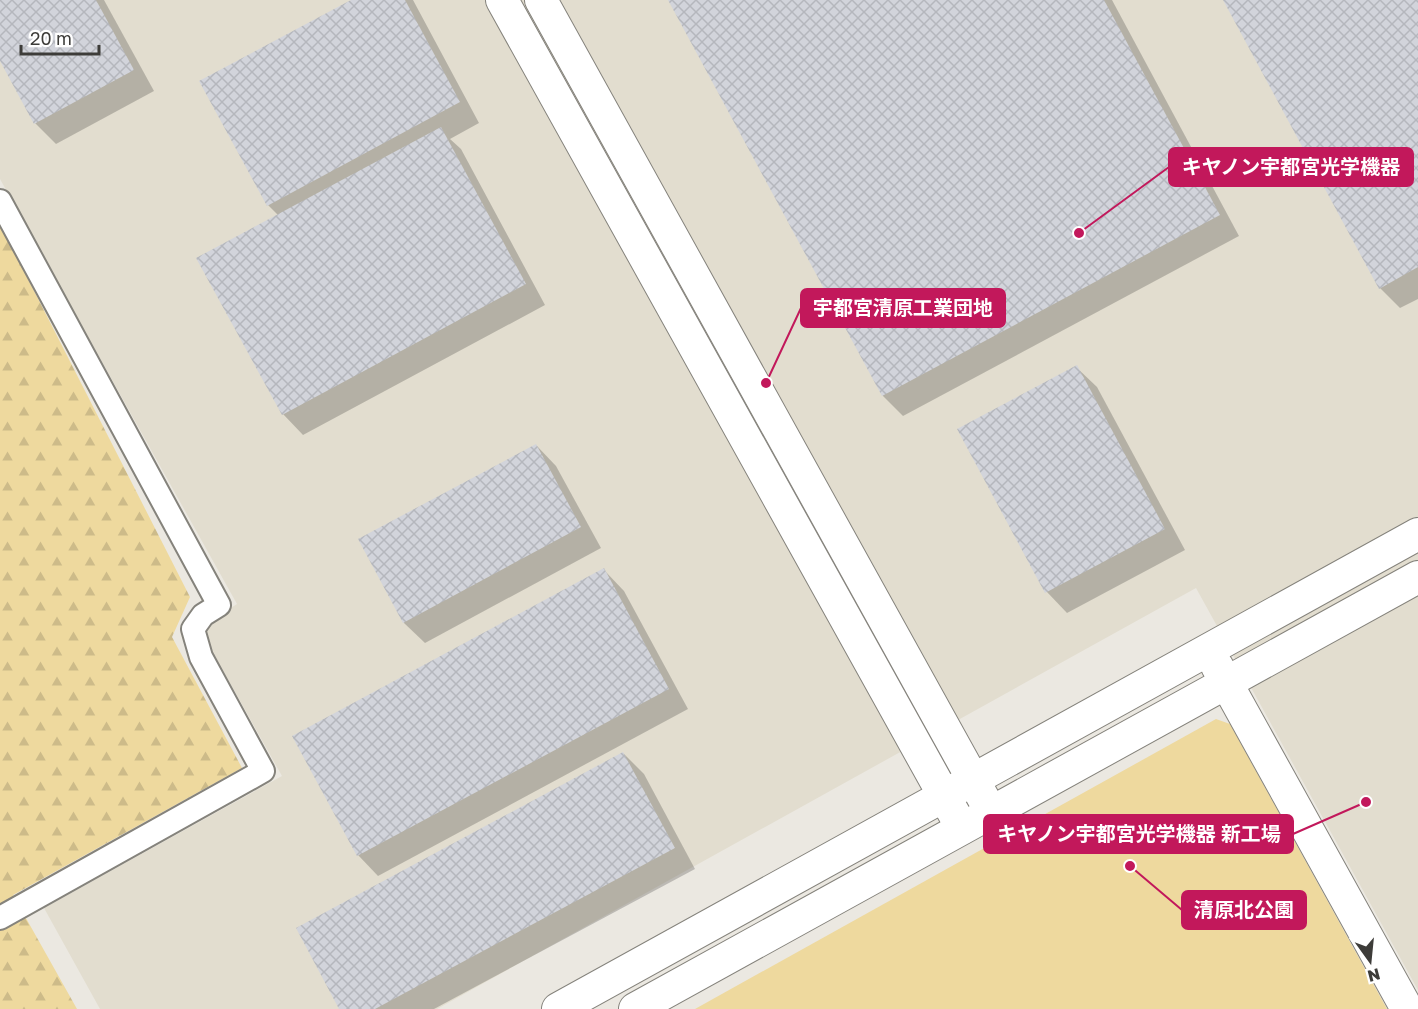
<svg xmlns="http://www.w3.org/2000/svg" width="1418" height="1009" font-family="'Golos Text','Noto Sans JP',sans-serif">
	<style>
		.built { fill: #e2ddcf }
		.forest { fill: url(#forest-firs) }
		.park { fill: #eed99e }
		.shadow { fill: #0003 }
		.building { fill: url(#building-cross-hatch) }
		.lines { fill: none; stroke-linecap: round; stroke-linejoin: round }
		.street-casing { stroke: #85837c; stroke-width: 26 }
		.secondary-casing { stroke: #85837c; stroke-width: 34 }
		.street { stroke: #fff; stroke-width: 22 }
		.secondary { stroke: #fff; stroke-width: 32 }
		.leader { fill: none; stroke: #c2185b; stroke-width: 2 }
		.callout-dot { fill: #c2185b; stroke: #fff; stroke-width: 2 }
		.callout { fill: #c2185b; stroke: #c2185b; stroke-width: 2 }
		.callout-label { font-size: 20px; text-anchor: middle; font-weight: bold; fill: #fff }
	</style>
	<defs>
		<pattern id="forest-firs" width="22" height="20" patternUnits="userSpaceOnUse" patternTransform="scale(1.5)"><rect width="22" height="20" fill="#eed99e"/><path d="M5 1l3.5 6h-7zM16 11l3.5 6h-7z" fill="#cdbb89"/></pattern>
		<pattern id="building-cross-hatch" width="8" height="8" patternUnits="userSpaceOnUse" patternTransform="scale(1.5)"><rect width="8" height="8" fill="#d2d4db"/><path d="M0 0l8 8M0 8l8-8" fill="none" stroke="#b5b7bd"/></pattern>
	</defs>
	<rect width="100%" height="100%" fill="#ebe8e1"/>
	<path class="built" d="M 0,0 L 1418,0 L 1418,990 L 1196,588 L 437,1009 L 100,1009 L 44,908 L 282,776 L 207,642 L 206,624 L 237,604 L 0,179 Z"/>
	<path class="forest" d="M 0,224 L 190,597 L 172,637 L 242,768 L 13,895 L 77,1009 L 0,1009 Z"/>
	<path class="park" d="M 1216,719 L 1230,724 L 1387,1009 L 695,1009 Z"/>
	<g class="shadow">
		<path d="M 0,0 L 104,0 L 154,91 L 56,144 L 35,123 L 0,58 Z"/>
		<path d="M 354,0 L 413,0 L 479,123 L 450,139 L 461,149 L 545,305 L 303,435 L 283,414 L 278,215 L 268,205 Z"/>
		<path d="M 670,0 L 1112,0 L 1239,236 L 903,416 L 883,396 Z"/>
		<path d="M 1225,0 L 1418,0 L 1418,299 L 1400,308 L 1380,288 Z"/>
		<path d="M 1076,367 L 1097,387 L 1185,550 L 1067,613 L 1047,592 Z"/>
		<path d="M 536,445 L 556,466 L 601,548 L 425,643 L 404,623 L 360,540 Z"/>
		<path d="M 604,570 L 624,591 L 688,709 L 378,876 L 358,855 Z"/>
		<path d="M 623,753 L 644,774 L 695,869 L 434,1009 L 341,1009 Z"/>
	</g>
	<g class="building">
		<path d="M 0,0 L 96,0 L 134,70 L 34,124 L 0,61 Z"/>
		<path d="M 351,0 L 405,0 L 460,102 L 267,206 L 199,81 Z"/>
		<path d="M 668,0 L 1104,0 L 1220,215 L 882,396 Z"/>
		<path d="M 1223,0 L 1418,0 L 1418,267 L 1379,289 Z"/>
		<path d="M 441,127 L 526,284 L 282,415 L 196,258 Z"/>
		<path d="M 1077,365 L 1165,529 L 1045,593 L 957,429 Z"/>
		<path d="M 536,444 L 581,527 L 403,623 L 358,539 Z"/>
		<path d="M 604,568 L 669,689 L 357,856 L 292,736 Z"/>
		<path d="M 623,752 L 675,848 L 375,1009 L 339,1009 L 296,928 Z"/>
	</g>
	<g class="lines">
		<defs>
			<path id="street" d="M 0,201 L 219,605 L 203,615 L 193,629 L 201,657 L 263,771 L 0,918"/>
			<g id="secondary">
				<path d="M 502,0 L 962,828"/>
				<path d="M 541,0 L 991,812"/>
				<path d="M 1217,666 L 1407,1009"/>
				<path d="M 558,1009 L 1418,534"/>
				<path d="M 635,1009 L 1418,577"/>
			</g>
		</defs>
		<use href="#street" class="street-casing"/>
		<use href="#secondary" class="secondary-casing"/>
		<use href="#street" class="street"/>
		<use href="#secondary" class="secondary"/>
	</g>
	<path class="leader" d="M1079 233L1169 167M766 383L801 308M1366 802L1293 834M1130 866L1182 910"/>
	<g class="callout-dot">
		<circle cx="1079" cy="233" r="6"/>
		<circle cx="766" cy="383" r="6"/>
		<circle cx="1366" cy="802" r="6"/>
		<circle cx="1130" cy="866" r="6"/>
	</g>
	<g class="callout">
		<rect x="1169" y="148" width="244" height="38" rx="6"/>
		<rect x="801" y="289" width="204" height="38" rx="6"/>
		<rect x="984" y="815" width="309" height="38" rx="6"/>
		<rect x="1182" y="891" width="124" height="38" rx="6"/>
	</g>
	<g class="callout-label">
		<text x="1291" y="174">キヤノン宇都宮光学機器</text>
		<text x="903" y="315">宇都宮清原工業団地</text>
		<text x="1139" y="841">キヤノン宇都宮光学機器 新工場</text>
		<text x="1244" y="917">清原北公園</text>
	</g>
	<g transform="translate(1370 961) rotate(165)" stroke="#ffffff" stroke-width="4.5" paint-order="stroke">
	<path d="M0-4.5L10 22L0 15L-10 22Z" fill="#3d3c39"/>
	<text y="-9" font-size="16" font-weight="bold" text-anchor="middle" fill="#3d3c39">N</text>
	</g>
	<path d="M21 45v9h78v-9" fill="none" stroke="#3d3c39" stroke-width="3"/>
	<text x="30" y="45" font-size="18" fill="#3d3c39" stroke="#ffffff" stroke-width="4.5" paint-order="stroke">20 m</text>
</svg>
